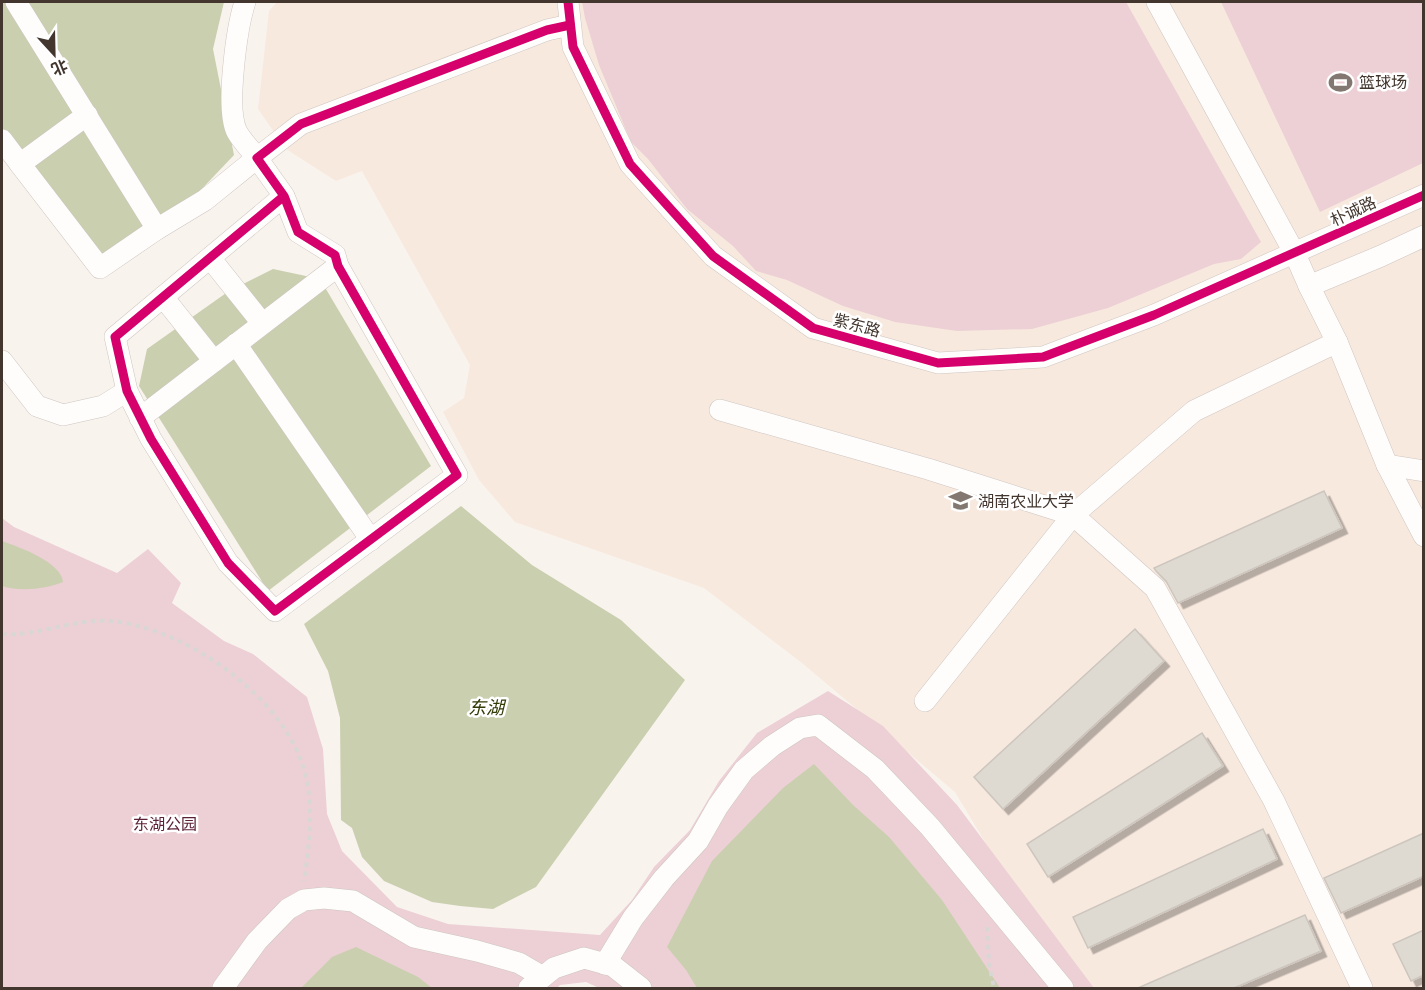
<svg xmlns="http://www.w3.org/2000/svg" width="1425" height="990" font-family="'Exo 2','Noto Sans SC',sans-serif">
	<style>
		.built { fill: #f8e9de }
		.green { fill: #ecd0d5 }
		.water { fill: #cacfaf }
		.building { fill: #dfdad1; stroke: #ccc6bf; stroke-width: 1.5; filter: url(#shadow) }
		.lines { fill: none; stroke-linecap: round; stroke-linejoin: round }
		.minor-casing { stroke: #cec6c0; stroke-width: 22 }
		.path { stroke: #d9d7d5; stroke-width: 4; stroke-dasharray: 4.5 4.5; stroke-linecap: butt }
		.minor { stroke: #fefdfc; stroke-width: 21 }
		.cycleway-casing { stroke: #fff; stroke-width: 13 }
		.cycleway { stroke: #d6006c; stroke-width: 9 }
		.labels { text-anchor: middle; stroke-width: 5; stroke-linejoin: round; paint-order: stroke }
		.poi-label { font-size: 16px; fill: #42362e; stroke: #fff; text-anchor: start }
		.street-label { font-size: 16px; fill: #42362e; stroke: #fff }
		.park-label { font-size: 16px; fill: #5c2137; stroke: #fff }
		.water-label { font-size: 18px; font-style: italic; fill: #323a05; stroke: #fff }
	</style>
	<defs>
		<filter id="shadow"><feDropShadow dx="5.5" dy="5.5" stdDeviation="0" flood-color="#0004"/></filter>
	</defs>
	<rect width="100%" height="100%" fill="#f9f3ee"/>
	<path class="built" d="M 277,2 L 1423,2 L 1423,988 L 1080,988 L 1041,935 L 955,792 L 802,663 L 704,588 L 515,522 L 479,480 L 443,412 L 464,398 L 470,365 L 362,171 L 336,181 L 286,149 L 258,109 L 269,11 Z"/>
	<g class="green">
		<path d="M 582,2 L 1126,2 L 1261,242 L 1241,259 L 1214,264 L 1108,308 L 1032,329 L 957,331 L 895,322 L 843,306 L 787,280 L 756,271 L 733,246 L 687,209 L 648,159 L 631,142 L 599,65 L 585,18 Z"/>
		<path d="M 1221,2 L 1423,2 L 1423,163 L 1320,212 Z"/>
		<path d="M 2,518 L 14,527 L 117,573 L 148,549 L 181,583 L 172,603 L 224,641 L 253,654 L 307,697 L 323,749 L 327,814 L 342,851 L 397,907 L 448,924 L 600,935 L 632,900 L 654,867 L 690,830 L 719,781 L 757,733 L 828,691 L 883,726 L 957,805 L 1094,988 L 599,988 L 586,982 L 560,985 L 557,988 L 2,988 Z"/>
	</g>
	<g class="water">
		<path d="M 2,2 L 224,2 L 213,49 L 234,155 L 195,196 L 100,262 L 2,130 Z"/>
		<path d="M 273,269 L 320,279 L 431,466 L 268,591 L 139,386 L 147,349 L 229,291 Z"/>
		<path d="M 461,506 L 532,565 L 621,620 L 685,680 L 536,887 L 493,909 L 460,906 L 432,902 L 384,881 L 362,857 L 352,828 L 341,820 L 340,718 L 328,671 L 304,624 Z"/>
		<path d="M 2,541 C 19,547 61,562 63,582 C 46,589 20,592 2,586 Z"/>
		<path d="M 814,764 L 853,805 L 889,837 L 942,900 L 1000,988 L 697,988 L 686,970 L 667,947 L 712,861 L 783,788 Z"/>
		<path d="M 356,947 L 418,977 L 432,988 L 301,988 L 332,957 Z"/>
	</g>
	<g class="building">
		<path d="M 1324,491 L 1342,528 L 1178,603 L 1166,581 L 1156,571 L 1154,568 Z"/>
		<path d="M 1135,629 L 1164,661 L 1003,809 L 974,777 Z"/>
		<path d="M 1202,733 L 1223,766 L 1048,877 L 1027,844 Z"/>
		<path d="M 1263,829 L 1277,859 L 1088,948 L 1073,917 Z"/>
		<path d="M 1424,833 L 1424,876 L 1341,913 L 1324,878 Z"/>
		<path d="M 1305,915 L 1321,951 L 1234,988 L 1138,988 Z"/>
		<path d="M 1424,930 L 1424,975 L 1411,981 L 1393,944 Z"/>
	</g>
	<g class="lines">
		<defs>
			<g id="minor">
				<path d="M 16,2 L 157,229 L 205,200 L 257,158 C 251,150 242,141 237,132 C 225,109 237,27 245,2"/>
				<path d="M 568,2 L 573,47 L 630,164 L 713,256 L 813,328 L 938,363 L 1043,357 L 1154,315 L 1424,195"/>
				<path d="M 1157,2 L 1295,254 L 1309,286 L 1337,342 L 1387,465 L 1424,536"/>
				<path d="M 2,140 L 20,164 L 87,115"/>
				<path d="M 20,164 L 100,268 L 157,229"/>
				<path d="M 284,196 L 298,232 L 335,255 L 338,266 L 457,475 L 275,611 L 228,563 L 151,439 L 127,391 L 115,337 L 284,196 L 257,158 L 301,124 L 547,30 L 570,25"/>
				<path d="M 210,258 L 262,323"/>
				<path d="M 1309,286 L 1381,256 L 1424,236"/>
				<path d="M 163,297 L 214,361"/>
				<path d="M 236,344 L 371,540"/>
				<path d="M 2,361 L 37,406 L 63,415 L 103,406 L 127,391"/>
				<path d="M 720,410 L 928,469 L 1073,515 L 1155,588 L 1274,801 L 1362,988"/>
				<path d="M 140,418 L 338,266"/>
				<path d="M 1387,465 L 1424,471"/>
				<path d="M 925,701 L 1073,515 L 1194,411 L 1337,342"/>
				<path d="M 605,964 L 633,918 L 664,878 L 698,841 L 718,806 L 744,770 L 772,746 L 800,728 L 818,725 L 875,769 L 930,827 L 1063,988"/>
				<path d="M 223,988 L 257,941 L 288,909 L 304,900 L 324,898 L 353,901 L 414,937 L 477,951 L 519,963 L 543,977"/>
				<path d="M 529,988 L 554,968 L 584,958 L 613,966 L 641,988"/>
			</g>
		</defs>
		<use href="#minor" class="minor-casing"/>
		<g class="path">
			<path d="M 2,634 C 36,637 74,618 110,621 C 185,627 286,698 305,773 C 314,807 309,847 304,881"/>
			<path d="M 987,927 L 989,964 L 994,988"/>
		</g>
		<use href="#minor" class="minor"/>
		<defs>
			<g id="cycleway">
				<path d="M 568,2 L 573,47 L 630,164 L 713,256 L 813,328 L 938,363 L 1043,357 L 1154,315 L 1424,195"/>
				<path d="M 284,196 L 298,232 L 335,255 L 338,266 L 457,475 L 275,611 L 228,563 L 151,439 L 127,391 L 115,337 L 284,196 L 257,158 L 301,124 L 547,30 L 570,25"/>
			</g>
		</defs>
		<use href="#cycleway" class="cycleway-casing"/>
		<use href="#cycleway" class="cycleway"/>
	</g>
	<defs>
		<symbol id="stadium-bare" viewBox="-9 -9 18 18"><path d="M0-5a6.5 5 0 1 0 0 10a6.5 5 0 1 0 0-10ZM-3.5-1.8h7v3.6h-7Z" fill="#827871" stroke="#fff" stroke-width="2.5" paint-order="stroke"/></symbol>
		<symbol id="university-bare" viewBox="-9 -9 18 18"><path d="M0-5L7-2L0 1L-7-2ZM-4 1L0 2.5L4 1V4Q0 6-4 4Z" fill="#827871" stroke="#fff" stroke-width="2.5" paint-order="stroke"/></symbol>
	</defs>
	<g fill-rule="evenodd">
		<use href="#stadium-bare" x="1324" y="66" width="33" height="33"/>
		<use href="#university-bare" x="944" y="484" width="33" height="33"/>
	</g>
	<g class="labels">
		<g class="poi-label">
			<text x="1359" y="88">篮球场</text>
			<text x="978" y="507">湖南农业大学</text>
		</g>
		<g class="street-label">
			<text transform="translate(1353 211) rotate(-25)" y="6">朴诚路</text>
			<text transform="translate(857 325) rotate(15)" y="6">紫东路</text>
		</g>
		<g class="park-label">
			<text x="165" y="830">东湖公园</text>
		</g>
		<g class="water-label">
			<text x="486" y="714">东湖</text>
		</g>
	</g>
	<rect width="1425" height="990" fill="none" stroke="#42362e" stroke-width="6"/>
	<g transform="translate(54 54) rotate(158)" stroke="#ffffff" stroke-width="4.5" paint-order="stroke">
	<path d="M0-4.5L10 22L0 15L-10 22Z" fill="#42362e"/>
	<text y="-9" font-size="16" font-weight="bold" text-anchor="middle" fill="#42362e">北</text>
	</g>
</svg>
